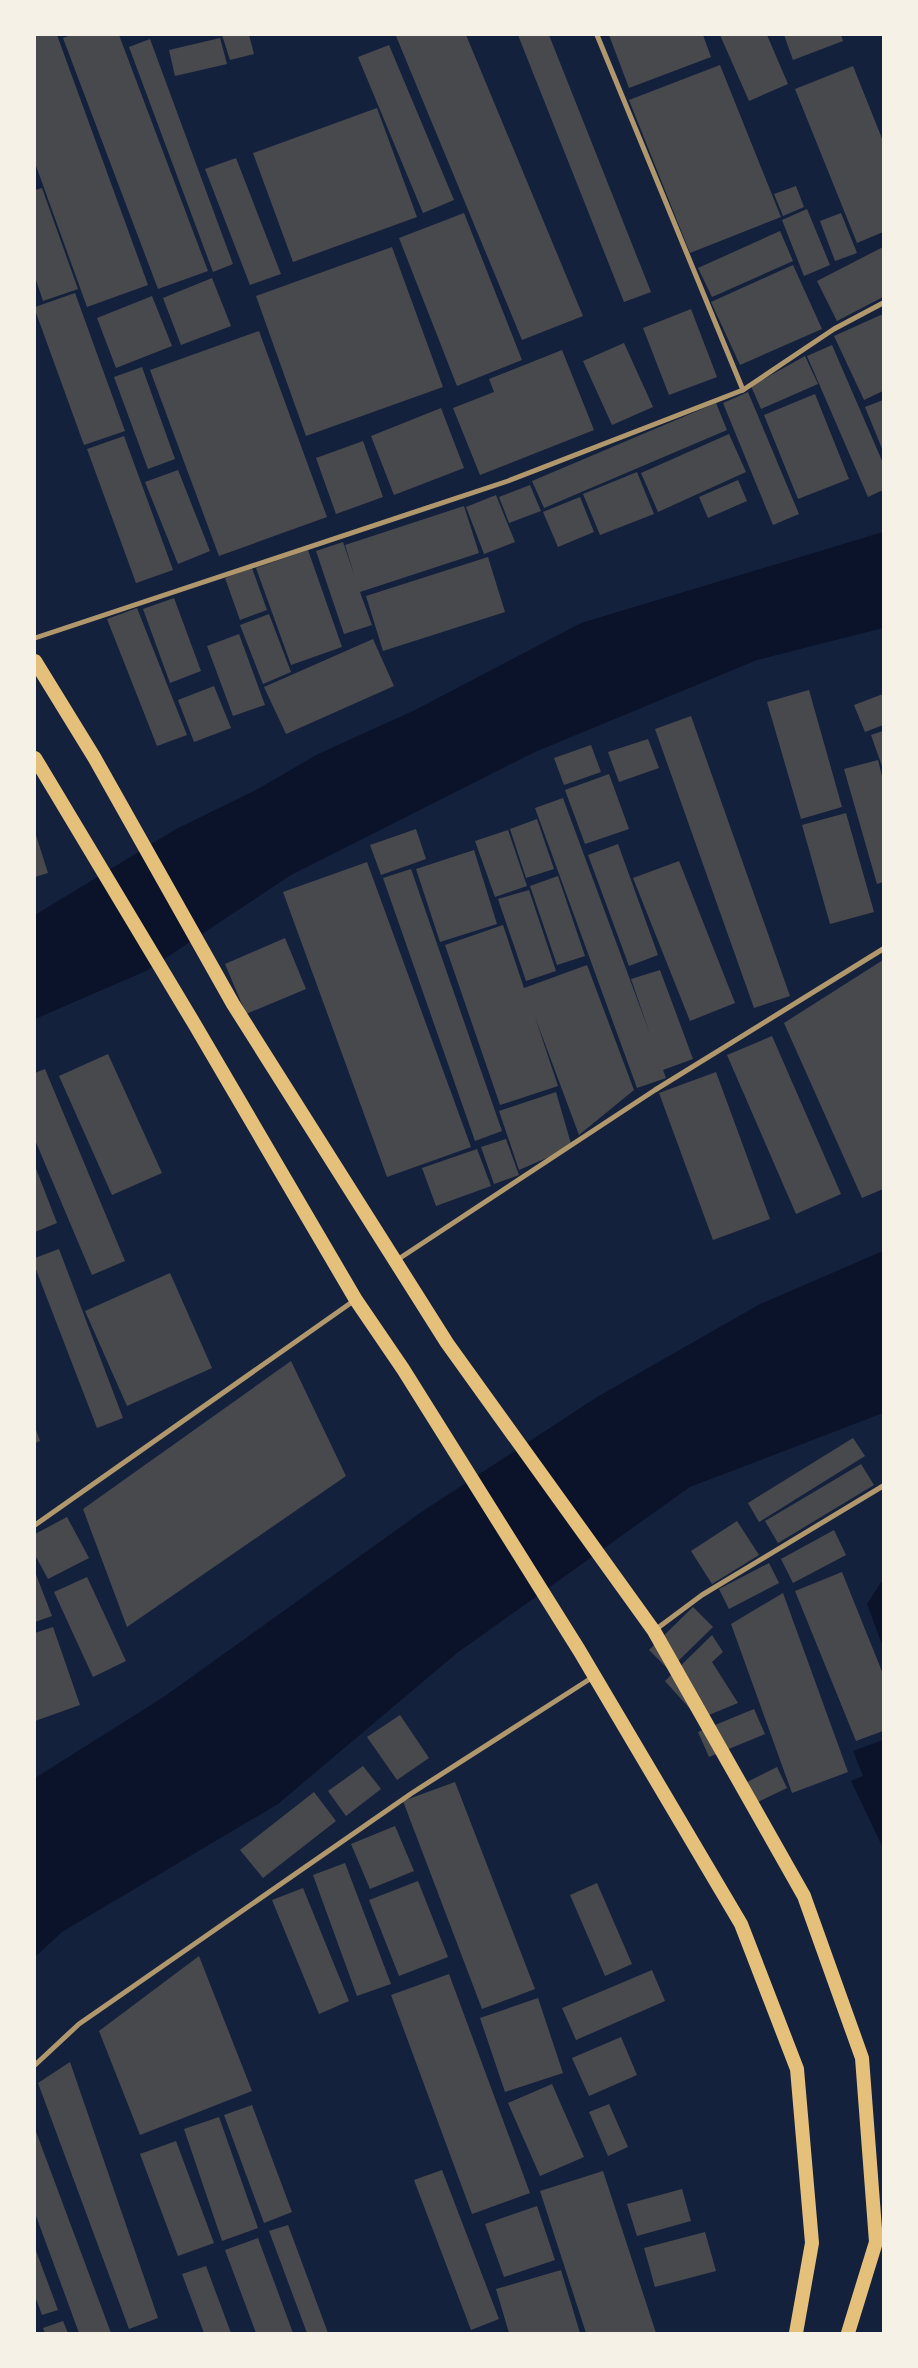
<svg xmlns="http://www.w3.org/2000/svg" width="918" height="2368" font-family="'Asap Condensed',sans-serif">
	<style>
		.water { fill: #0b132b }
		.building { fill: #48494c }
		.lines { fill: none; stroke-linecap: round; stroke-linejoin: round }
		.minor { stroke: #b1986c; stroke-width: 5 }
		.trunk { stroke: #e5c07b; stroke-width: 14 }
	</style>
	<rect width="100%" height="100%" fill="#14213d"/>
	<g class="water">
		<path d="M 883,532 L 883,628 L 757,660 L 535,752 L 291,875 L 146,971 L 35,1019 L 35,915 L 176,829 L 258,789 L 316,755 L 415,710 L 581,623 Z"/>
		<path d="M 883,1251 L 883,1413 L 690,1487 L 457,1653 L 278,1804 L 62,1932 L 35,1957 L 35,1778 L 165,1696 L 420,1513 L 597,1397 L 760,1304 Z"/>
		<path d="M 881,1582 L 883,1583 L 883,1647 L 867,1604 Z"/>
		<path d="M 883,1740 L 883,1848 L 851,1781 L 863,1776 L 853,1751 Z"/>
	</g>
	<g class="building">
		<path d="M 35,35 L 57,35 L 148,285 L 87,307 L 35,163 Z"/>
		<path d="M 71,35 L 119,35 L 208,271 L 158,289 L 63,38 Z"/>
		<path d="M 222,35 L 249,35 L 254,54 L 230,60 Z"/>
		<path d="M 466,35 L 583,316 L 522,340 L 396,36 Z"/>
		<path d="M 518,35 L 549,35 L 651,292 L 624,302 Z"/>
		<path d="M 609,35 L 703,35 L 711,57 L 629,88 Z"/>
		<path d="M 720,35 L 767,35 L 788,84 L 749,101 Z"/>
		<path d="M 784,35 L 841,35 L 843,41 L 793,60 Z"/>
		<path d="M 220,38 L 227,64 L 175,76 L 169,50 Z"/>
		<path d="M 150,39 L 233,264 L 213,272 L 129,47 Z"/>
		<path d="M 389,45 L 454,200 L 423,213 L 358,57 Z"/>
		<path d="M 720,65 L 781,217 L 690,253 L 629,100 Z"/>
		<path d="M 853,66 L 883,141 L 883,232 L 857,243 L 795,89 Z"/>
		<path d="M 377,108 L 417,217 L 293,262 L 253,153 Z"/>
		<path d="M 236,158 L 281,274 L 250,285 L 205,169 Z"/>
		<path d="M 796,186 L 804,207 L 783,216 L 774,194 Z"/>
		<path d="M 42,188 L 78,289 L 43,301 L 35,277 L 35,190 Z"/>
		<path d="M 807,209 L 830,265 L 804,276 L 782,220 Z"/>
		<path d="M 464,213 L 522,360 L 457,386 L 399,238 Z"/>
		<path d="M 841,213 L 857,253 L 835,261 L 820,221 Z"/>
		<path d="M 780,231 L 793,261 L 712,297 L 698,268 Z"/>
		<path d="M 392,247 L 443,387 L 306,436 L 256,296 Z"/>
		<path d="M 883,247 L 883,297 L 837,321 L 817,281 Z"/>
		<path d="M 793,265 L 822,329 L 740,365 L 711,302 Z"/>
		<path d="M 212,278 L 231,326 L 181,345 L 163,298 Z"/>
		<path d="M 75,293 L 125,431 L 84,445 L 35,310 L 35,307 Z"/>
		<path d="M 152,296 L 172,346 L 116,368 L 97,318 Z"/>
		<path d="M 691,309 L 717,377 L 669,395 L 643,328 Z"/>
		<path d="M 883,314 L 883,391 L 864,400 L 834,336 Z"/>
		<path d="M 259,331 L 327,517 L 219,556 L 150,370 Z"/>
		<path d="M 624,343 L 653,407 L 612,425 L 583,361 Z"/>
		<path d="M 832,345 L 883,463 L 883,490 L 868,497 L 807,356 Z"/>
		<path d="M 562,350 L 594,430 L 480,475 L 453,408 L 494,392 L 489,379 Z"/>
		<path d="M 805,356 L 818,384 L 761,409 L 751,386 Z"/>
		<path d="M 142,367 L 175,459 L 148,469 L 114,377 Z"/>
		<path d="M 748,392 L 799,514 L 773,525 L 723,403 Z"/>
		<path d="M 815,394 L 849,479 L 798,499 L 764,415 Z"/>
		<path d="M 883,400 L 883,451 L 865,407 Z"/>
		<path d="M 716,403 L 727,430 L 544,508 L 532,481 Z"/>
		<path d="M 441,408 L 464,468 L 394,495 L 371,436 Z"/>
		<path d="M 729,434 L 746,472 L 658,512 L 641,473 Z"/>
		<path d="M 124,436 L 173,570 L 136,583 L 87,449 Z"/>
		<path d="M 363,441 L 383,497 L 336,514 L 316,458 Z"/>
		<path d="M 178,470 L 210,551 L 178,564 L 145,482 Z"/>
		<path d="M 637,472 L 654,514 L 600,535 L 583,494 Z"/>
		<path d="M 738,480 L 747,501 L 708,518 L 699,497 Z"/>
		<path d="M 530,485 L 541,511 L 509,523 L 499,497 Z"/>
		<path d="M 496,495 L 515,542 L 484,554 L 466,507 Z"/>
		<path d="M 580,497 L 594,532 L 558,547 L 543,512 Z"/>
		<path d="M 464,506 L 479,553 L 360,592 L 372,625 L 344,634 L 316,551 L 343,542 L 355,577 L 345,545 Z"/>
		<path d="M 308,550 L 342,647 L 291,665 L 256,568 Z"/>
		<path d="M 488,557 L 505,612 L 383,651 L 366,596 Z"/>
		<path d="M 252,568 L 267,610 L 240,620 L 225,578 Z"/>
		<path d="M 174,598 L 201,671 L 170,683 L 143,609 Z"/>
		<path d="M 137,608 L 187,735 L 157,746 L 107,619 Z"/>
		<path d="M 269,614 L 291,672 L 263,684 L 240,625 Z"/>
		<path d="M 239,634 L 265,705 L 233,716 L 207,646 Z"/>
		<path d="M 373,639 L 394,686 L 286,734 L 264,687 Z"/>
		<path d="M 214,686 L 231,728 L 194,742 L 178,700 Z"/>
		<path d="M 809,690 L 842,807 L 801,819 L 767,702 Z"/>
		<path d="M 883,694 L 883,725 L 865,732 L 854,705 Z"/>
		<path d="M 691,716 L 790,996 L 754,1008 L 655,729 Z"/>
		<path d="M 883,731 L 883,769 L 871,735 Z"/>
		<path d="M 648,739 L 659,768 L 619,782 L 608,752 Z"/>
		<path d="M 591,745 L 601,772 L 564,785 L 554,758 Z"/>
		<path d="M 878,760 L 883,780 L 883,882 L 877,884 L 844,769 Z"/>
		<path d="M 609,774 L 629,829 L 585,844 L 565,790 Z"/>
		<path d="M 563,798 L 650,1034 L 631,979 L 660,970 L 693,1059 L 663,1070 L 666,1078 L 637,1088 L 535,808 Z"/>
		<path d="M 846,813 L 874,912 L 830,924 L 802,825 Z"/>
		<path d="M 537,819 L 554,869 L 526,878 L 510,829 Z"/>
		<path d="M 416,829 L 426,859 L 381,875 L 370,845 Z"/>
		<path d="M 508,830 L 527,886 L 495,897 L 475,841 Z"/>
		<path d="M 35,832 L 48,873 L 35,877 Z"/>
		<path d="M 618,844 L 658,955 L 629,966 L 588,855 Z"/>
		<path d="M 474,850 L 497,924 L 440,942 L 416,869 Z"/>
		<path d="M 679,861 L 735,1003 L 690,1021 L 633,878 Z"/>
		<path d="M 367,862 L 471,1147 L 387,1177 L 283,892 Z"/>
		<path d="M 411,869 L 502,1131 L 475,1141 L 383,878 Z"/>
		<path d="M 558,876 L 585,956 L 557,965 L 530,886 Z"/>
		<path d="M 529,890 L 556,971 L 526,981 L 498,899 Z"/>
		<path d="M 503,925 L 524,988 L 587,965 L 634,1090 L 579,1135 L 535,1017 L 558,1086 L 500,1105 L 445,945 Z"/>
		<path d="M 285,938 L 306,989 L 246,1014 L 225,964 Z"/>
		<path d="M 883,960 L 883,1189 L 862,1198 L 784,1023 Z"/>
		<path d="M 772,1036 L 841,1194 L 796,1214 L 727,1055 Z"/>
		<path d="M 108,1054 L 162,1173 L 112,1195 L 59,1076 Z"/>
		<path d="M 45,1069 L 125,1261 L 92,1275 L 35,1140 L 35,1073 Z"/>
		<path d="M 716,1072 L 770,1219 L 713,1240 L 659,1093 Z"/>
		<path d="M 556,1092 L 572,1147 L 519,1170 L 499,1111 Z"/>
		<path d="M 506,1139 L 519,1175 L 494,1184 L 481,1147 Z"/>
		<path d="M 477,1149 L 491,1186 L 436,1206 L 422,1168 Z"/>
		<path d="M 35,1166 L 57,1223 L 35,1232 Z"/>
		<path d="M 59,1249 L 123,1418 L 97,1428 L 35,1267 L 35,1258 Z"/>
		<path d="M 170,1273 L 212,1368 L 127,1406 L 85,1311 Z"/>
		<path d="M 291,1361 L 346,1476 L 127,1627 L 83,1509 Z"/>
		<path d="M 35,1427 L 40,1441 L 35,1443 Z"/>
		<path d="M 853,1438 L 865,1456 L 759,1522 L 748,1503 Z"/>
		<path d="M 861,1464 L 874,1485 L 778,1543 L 765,1521 Z"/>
		<path d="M 67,1517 L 89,1558 L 48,1579 L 35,1555 L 35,1534 Z"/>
		<path d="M 737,1521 L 759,1555 L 712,1584 L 691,1551 Z"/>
		<path d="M 834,1530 L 846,1555 L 793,1583 L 781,1559 Z"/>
		<path d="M 769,1563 L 779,1583 L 729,1609 L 719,1589 Z"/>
		<path d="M 35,1572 L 52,1616 L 35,1622 Z"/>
		<path d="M 842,1572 L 883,1674 L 883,1731 L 856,1741 L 795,1591 Z"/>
		<path d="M 87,1577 L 126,1661 L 93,1677 L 54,1592 Z"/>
		<path d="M 783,1593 L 848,1772 L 792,1793 L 731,1624 Z"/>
		<path d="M 693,1607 L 713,1627 L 669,1670 L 649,1650 Z"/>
		<path d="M 53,1627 L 80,1705 L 35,1721 L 35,1633 Z"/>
		<path d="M 712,1635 L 723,1652 L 712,1662 L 738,1703 L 699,1719 L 665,1681 Z"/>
		<path d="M 754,1709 L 765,1734 L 709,1757 L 698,1732 Z"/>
		<path d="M 400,1715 L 429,1758 L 397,1780 L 367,1737 Z"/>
		<path d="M 363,1766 L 381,1789 L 346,1816 L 328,1791 Z"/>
		<path d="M 777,1767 L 787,1788 L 758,1802 L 747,1782 Z"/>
		<path d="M 455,1782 L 535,1989 L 482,2009 L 403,1801 Z"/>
		<path d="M 314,1792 L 336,1821 L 263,1878 L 240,1850 Z"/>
		<path d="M 395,1826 L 414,1871 L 370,1889 L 351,1844 Z"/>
		<path d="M 345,1863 L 391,1984 L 357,1996 L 313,1875 Z"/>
		<path d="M 418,1881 L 448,1957 L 399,1976 L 369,1900 Z"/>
		<path d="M 597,1883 L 632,1964 L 605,1976 L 570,1895 Z"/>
		<path d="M 303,1888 L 349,2001 L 319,2014 L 272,1900 Z"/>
		<path d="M 199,1956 L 252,2091 L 140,2135 L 99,2031 Z"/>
		<path d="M 652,1970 L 665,2001 L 576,2040 L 562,2008 Z"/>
		<path d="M 449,1974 L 530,2193 L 472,2214 L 391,1995 Z"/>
		<path d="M 538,1998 L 563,2073 L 505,2092 L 480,2018 Z"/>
		<path d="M 621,2037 L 637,2075 L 589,2096 L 572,2058 Z"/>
		<path d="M 70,2062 L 158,2318 L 129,2329 L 38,2083 Z"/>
		<path d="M 552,2084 L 584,2157 L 540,2176 L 508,2103 Z"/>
		<path d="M 609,2104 L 628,2147 L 608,2156 L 589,2112 Z"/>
		<path d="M 252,2105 L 292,2212 L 264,2223 L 224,2115 Z"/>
		<path d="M 219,2117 L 258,2228 L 222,2241 L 184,2129 Z"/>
		<path d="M 35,2129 L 111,2333 L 79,2333 L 35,2213 Z"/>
		<path d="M 176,2141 L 214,2243 L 178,2256 L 140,2154 Z"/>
		<path d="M 442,2170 L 499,2319 L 471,2330 L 414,2180 Z"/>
		<path d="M 603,2171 L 656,2333 L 586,2333 L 540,2191 Z"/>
		<path d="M 682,2189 L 691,2221 L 637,2236 L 627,2204 Z"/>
		<path d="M 537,2206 L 555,2260 L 504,2277 L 485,2224 Z"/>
		<path d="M 288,2225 L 328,2333 L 307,2333 L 269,2231 Z"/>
		<path d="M 705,2232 L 716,2271 L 655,2287 L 644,2248 Z"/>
		<path d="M 258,2238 L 293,2333 L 256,2333 L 225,2250 Z"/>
		<path d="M 35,2248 L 58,2310 L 42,2315 L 35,2296 Z"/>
		<path d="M 206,2266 L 231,2333 L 204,2333 L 182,2274 Z"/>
		<path d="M 561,2270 L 580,2333 L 509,2333 L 496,2289 Z"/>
		<path d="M 63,2321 L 68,2333 L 45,2333 L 43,2328 Z"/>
	</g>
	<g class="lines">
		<g class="minor">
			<path d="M 597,35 L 743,390"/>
			<path d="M 35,638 L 508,481 L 743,390 L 834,329 L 883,303"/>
			<path d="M 397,1260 L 655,1090 L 883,949"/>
			<path d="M 35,1525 L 355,1300"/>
			<path d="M 655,1630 L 702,1595 L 883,1486"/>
			<path d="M 35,2065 L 79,2024 L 412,1793 L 593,1677"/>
		</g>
		<g class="trunk">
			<path d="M 35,661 L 94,757 L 233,1004 L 447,1343 L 654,1631 L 804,1896 L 862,2058 L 876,2242 L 848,2333"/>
			<path d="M 35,758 L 195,1025 L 356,1300 L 403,1369 L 579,1650 L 741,1924 L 797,2069 L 812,2243 L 796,2333"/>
		</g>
	</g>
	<rect width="918" height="2368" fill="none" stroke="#f6f1e7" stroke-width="72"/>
</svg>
